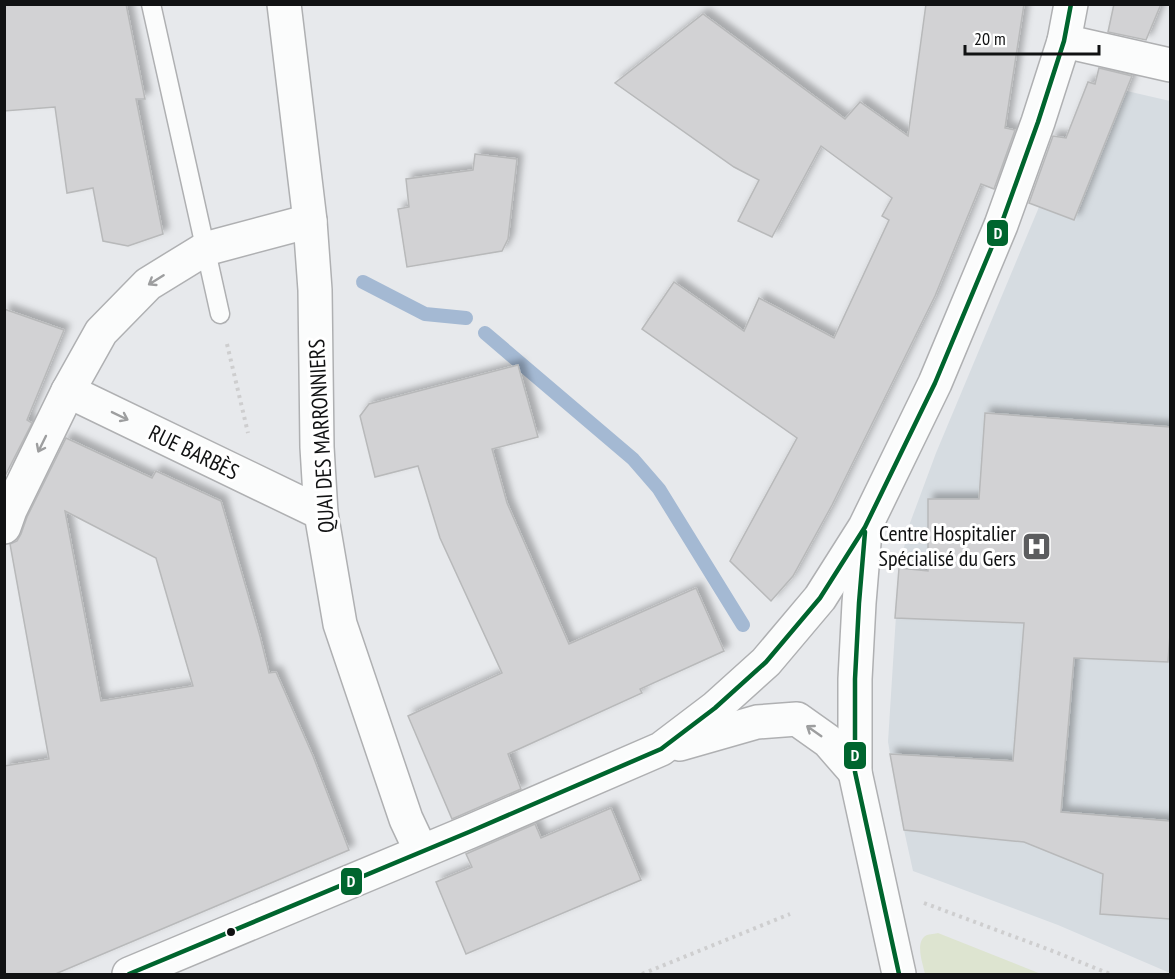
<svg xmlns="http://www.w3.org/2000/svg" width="1175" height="979" font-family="'PT Sans Narrow',sans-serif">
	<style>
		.built { fill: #d6dce1 }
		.green { fill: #dde4d0 }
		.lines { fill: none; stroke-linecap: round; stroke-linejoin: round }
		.stream { stroke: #a4b9d3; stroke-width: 14 }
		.building { fill: #d2d2d4; stroke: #b8b9ba; stroke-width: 1.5; fill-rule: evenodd; filter: url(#shadow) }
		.service-casing { stroke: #afb0b2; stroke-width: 21 }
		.minor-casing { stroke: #afb0b2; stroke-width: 36 }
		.secondary-casing { stroke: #afb0b2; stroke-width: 36 }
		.path { stroke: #cececf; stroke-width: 4; stroke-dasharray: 3 4.5; stroke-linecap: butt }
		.service { stroke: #fbfcfc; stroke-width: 18 }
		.minor { stroke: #fbfcfc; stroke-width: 33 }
		.secondary { stroke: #fbfcfc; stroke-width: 33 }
		.bus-1-casing { stroke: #fff; stroke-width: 9 }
		.bus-1 { stroke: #00652e; stroke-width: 4.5 }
		.oneway { stroke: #9d9e9f }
		.bus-dot { fill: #111213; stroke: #fff; stroke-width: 2 }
		.labels { text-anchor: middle; stroke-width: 6; stroke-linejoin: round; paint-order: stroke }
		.street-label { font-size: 22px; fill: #111213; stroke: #fff }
		.poi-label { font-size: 22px; fill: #111213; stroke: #fff; text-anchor: end }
		.line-badge { stroke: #fff; stroke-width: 2 }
		.badge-label { font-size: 16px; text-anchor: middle; font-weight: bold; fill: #fff }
	</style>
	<defs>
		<filter id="shadow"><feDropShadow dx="5.5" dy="-5.5" stdDeviation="3" flood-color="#0004"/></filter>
	</defs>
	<rect width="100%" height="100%" fill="#e7e9ec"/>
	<path class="built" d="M 1088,82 L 1170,101 L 1170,973 L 1058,925 L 913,871 L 904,830 L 888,742 L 899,568 L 910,523 L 936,453 L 1039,207 Z"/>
	<path class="green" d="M 938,933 L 1041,974 L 925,974 C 923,964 914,941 927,935 C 929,934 936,934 938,933 Z"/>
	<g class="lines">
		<g class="stream">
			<path d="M 363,282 L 425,314 L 466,318"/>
			<path d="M 485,333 L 633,459 L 659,489 L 743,625"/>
		</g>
	</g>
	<g class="building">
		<path d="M 4,4 L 126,4 L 145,99 L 136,99 L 163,234 L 128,246 L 103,241 L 93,188 L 67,193 L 55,107 L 4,111 Z"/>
		<path d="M 926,4 L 1024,4 L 1005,128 L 1015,130 L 994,189 L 981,184 L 935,296 L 832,505 L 793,576 L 771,601 L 730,561 L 797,438 L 642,329 L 674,282 L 744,331 L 759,298 L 834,338 L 889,220 L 882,216 L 892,198 L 821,146 L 772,237 L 738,221 L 759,180 L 734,167 L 615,83 L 703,14 L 845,119 L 860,102 L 908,136 Z"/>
		<path d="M 1114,4 L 1161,4 L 1146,40 L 1108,32 Z"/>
		<path d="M 1099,68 L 1132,76 L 1074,220 L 1029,203 L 1053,136 L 1066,138 L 1088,82 L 1095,84 Z"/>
		<path d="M 475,154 L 517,159 L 508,239 L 502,251 L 407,267 L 398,209 L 409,207 L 406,179 L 473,170 Z"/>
		<path d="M 4,309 L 64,330 L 27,420 L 32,423 L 4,478 Z"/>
		<path d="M 518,365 L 538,437 L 492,449 L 507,503 L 569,644 L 696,588 L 724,651 L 640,689 L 642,693 L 508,754 L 521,789 L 452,819 L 408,716 L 502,673 L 440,538 L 418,466 L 375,477 L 360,416 L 369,404 Z"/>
		<path d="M 985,413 L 1170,427 L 1170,634 L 1168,662 L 1074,658 L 1061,812 L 1170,821 L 1170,919 L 1100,914 L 1103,874 L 1024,842 L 904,830 L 890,754 L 1013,761 L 1024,623 L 895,618 L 899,568 L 928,571 L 928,499 L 979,499 Z"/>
		<path d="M 66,438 L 152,478 L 156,471 L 221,501 L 260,636 L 269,673 L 276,672 L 313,756 L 349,850 L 53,975 L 4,975 L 4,766 L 49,759 L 10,544 L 17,541 L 21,534 L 27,517 ZM 65,511 L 156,558 L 193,686 L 101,701 Z"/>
		<path d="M 611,808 L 641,880 L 466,954 L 436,882 L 472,867 L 466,854 L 535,824 L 541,838 Z"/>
	</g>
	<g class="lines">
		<defs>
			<path id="service" d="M 151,4 L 220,314"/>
			<g id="minor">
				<path d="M 284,4 L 310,221 L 315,290 L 317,447 L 321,513 L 340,624 L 406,819 L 421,851"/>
				<path d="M 1064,41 L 1170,65"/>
				<path d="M 68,391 L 321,513"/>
				<path d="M 4,527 L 10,510 L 68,391 L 101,332 L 148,284 L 205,249 L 310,221"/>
			</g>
			<g id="secondary">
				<path d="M 865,531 L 859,603 L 855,679 L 855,772 L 899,974"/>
				<path d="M 680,744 L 757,722 L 797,719 L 828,741 L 855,772"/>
				<path d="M 129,974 L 469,832 L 661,749 L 715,708 L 766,662 L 820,598 L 865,527 L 935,383 L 1001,225 L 1038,122 L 1064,41 L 1071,4"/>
			</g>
		</defs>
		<use href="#service" class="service-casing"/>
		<use href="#minor" class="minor-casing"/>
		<use href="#secondary" class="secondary-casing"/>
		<g class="path">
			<path d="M 227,344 L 248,433"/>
			<path d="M 924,903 L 1050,950 L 1110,974"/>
			<path d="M 642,974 L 790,914"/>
		</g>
		<use href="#service" class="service"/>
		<use href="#minor" class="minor"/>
		<use href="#secondary" class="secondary"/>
		<defs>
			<g id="bus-1">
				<path d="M 865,532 L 859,603 L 855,679 L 855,772 L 899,974"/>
				<path d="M 129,974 L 469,832 L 661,749 L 715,708 L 766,662 L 820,598 L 865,527 L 935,383 L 1001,225 L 1038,122 L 1064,41 L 1071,4"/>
			</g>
		</defs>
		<use href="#bus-1" class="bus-1-casing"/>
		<use href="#bus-1" class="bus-1"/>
	</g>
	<defs><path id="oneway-shaft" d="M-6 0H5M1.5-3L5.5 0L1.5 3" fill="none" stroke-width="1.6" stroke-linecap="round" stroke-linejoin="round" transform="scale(1.5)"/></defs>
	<g class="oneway">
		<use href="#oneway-shaft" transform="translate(156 280) rotate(148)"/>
		<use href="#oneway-shaft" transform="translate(120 416) rotate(26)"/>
		<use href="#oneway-shaft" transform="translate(42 444) rotate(116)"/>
		<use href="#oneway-shaft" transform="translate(814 731) rotate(-145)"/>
	</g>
	<defs>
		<symbol id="hospital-square" viewBox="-11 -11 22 22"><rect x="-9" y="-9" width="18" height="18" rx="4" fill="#5c5d5f" stroke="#fff"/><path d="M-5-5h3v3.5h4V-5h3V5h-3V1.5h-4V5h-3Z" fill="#fff"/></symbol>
	</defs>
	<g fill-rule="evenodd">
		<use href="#hospital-square" x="1020" y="530" width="33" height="33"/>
	</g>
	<circle class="bus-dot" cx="231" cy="932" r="5"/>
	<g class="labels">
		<g class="street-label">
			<text transform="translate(321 436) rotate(-93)" y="8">QUAI DES MARRONNIERS</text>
			<text transform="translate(194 452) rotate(26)" y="8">RUE BARBÈS</text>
		</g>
		<g class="poi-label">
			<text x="1016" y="541">Centre Hospitalier<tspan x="1016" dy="25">Spécialisé du Gers</tspan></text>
		</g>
	</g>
	<g class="line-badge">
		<rect x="986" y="219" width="23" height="28" rx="6" fill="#00652e"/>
		<rect x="843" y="741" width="24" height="29" rx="6" fill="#00652e"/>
		<rect x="340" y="867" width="23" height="29" rx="6" fill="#00652e"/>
	</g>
	<g class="badge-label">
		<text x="998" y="239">D</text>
		<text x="855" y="761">D</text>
		<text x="351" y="887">D</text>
	</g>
	<rect width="1175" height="979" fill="none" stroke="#111213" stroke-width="12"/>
	<path d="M965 45v9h134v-9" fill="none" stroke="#111213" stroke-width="3"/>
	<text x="974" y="45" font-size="18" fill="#111213" stroke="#ffffff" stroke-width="4.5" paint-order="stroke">20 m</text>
</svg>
